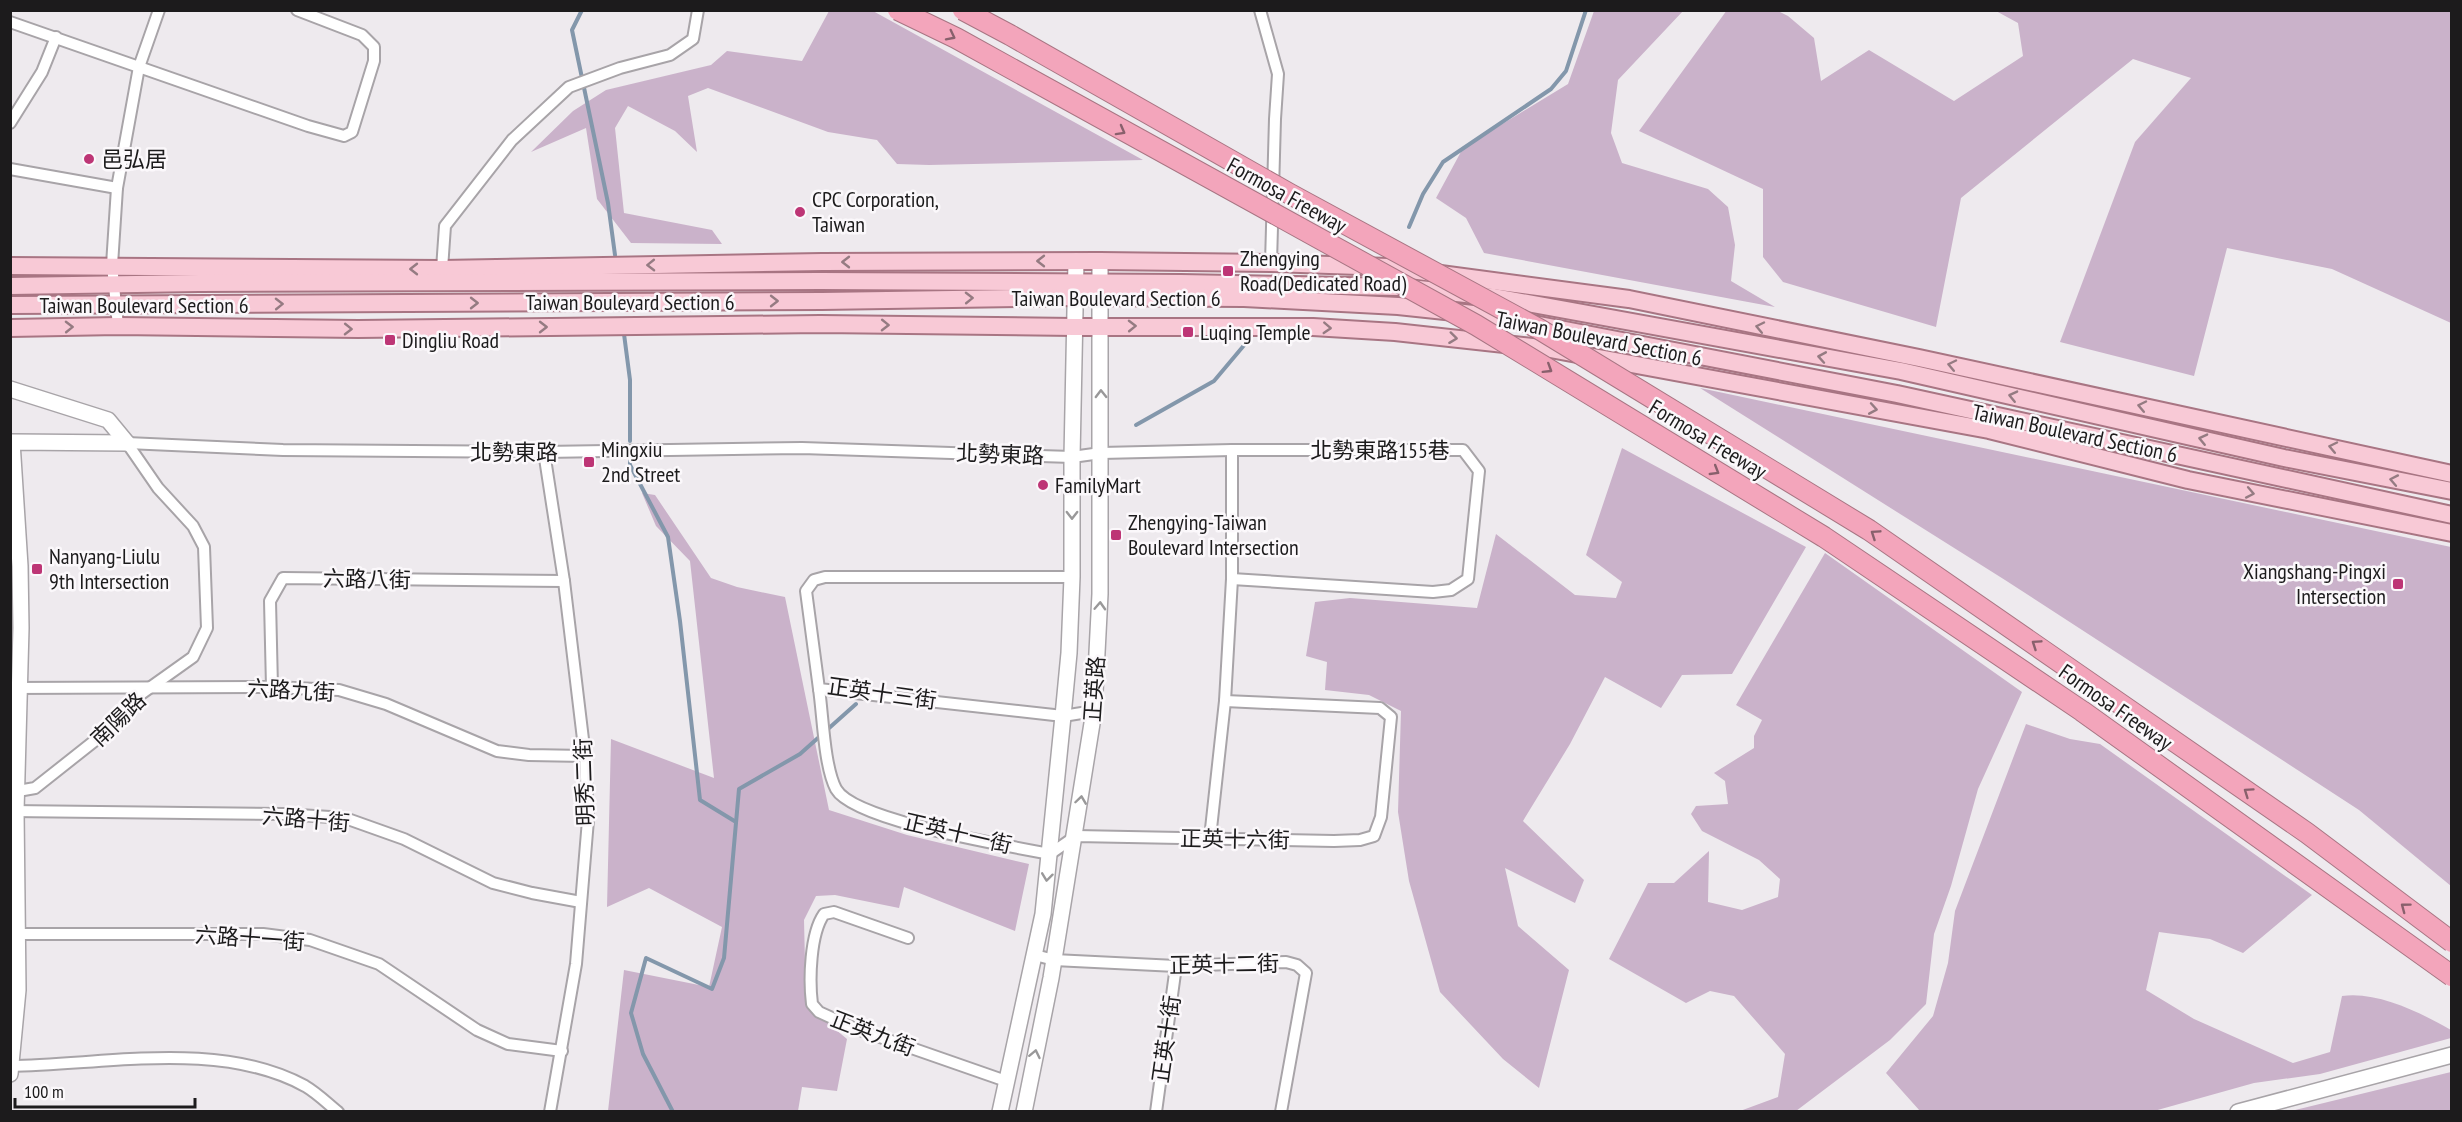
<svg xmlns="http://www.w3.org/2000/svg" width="2462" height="1122" font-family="'PT Sans Narrow','Noto Sans TC',sans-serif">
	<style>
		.green { fill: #cab2ca }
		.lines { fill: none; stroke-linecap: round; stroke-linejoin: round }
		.stream { stroke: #8397ab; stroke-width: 4 }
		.street-casing { stroke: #a8a4a8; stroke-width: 14 }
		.secondary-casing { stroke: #a8a4a8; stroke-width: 18 }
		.primary-casing { stroke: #a87583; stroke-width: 20 }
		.street { stroke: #fff; stroke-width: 10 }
		.secondary { stroke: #fff; stroke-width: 15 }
		.primary { stroke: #f8c9d6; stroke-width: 16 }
		.highway-bridge-casing { stroke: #a87583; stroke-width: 22; stroke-linecap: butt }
		.highway-bridge { stroke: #f3a5bb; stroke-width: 20 }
		.oneway { stroke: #88606c }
		.oneway2 { stroke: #957b82 }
		.oneway3 { stroke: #999899 }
		.poi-dot { fill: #bd3575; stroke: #fbf8fb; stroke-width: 2 }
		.labels { text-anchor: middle; stroke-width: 5; stroke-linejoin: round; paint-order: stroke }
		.poi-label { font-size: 22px; fill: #1c1b1c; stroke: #fbf8fb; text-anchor: start }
		.street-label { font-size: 22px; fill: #1c1b1c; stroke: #fbf8fb }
	</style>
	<rect width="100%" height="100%" fill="#eeeaee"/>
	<g class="green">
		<path d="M 1727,10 L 1778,11 L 1788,16 L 1814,38 L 1821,81 L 1869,50 L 1954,101 L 2023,56 L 2018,23 L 1996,11 L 2451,11 L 2451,323 L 2332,269 L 2227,248 L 2194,376 L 2060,342 L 2135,142 L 2191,78 L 2133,59 L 1961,198 L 1936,327 L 1783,282 L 1763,257 L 1763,189 L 1639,131 Z"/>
		<path d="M 873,11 L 1143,160 L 929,165 L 897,164 L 877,140 L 828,132 L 708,88 L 688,96 L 697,152 L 675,131 L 628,106 L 615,128 L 624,213 L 712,230 L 722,244 L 631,243 L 597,199 L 586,128 L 531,152 L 573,111 L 606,90 L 711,65 L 727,51 L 802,61 L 829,11 Z"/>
		<path d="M 1594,11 L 1683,11 L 1618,80 L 1611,133 L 1622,163 L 1708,189 L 1728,207 L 1735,245 L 1731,281 L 1775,307 L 1484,253 L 1466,218 L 1436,198 L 1463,148 L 1568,84 Z"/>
		<path d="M 1700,388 L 2451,547 L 2451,886 L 2359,810 L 2005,580 Z"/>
		<path d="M 1622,448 L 1806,547 L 1732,674 L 1682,675 L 1661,708 L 1605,677 L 1570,744 L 1523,821 L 1584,880 L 1575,903 L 1505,868 L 1518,926 L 1569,970 L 1539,1088 L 1503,1059 L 1440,992 L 1409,881 L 1398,812 L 1401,711 L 1369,695 L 1325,690 L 1327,662 L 1306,656 L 1315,602 L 1350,598 L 1477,608 L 1496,534 L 1575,595 L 1616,598 L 1622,582 L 1586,555 Z"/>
		<path d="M 642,493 L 655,495 L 711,578 L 737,587 L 785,597 L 829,810 L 907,835 L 1029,864 L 1015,931 L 904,887 L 899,908 L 835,895 L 816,896 L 804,920 L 806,1005 L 847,1039 L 837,1091 L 802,1087 L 798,1111 L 608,1111 L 624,970 L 709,987 L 722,927 L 649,888 L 607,907 L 611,739 L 714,778 L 690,561 L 656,526 Z"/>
		<path d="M 1825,553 L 2022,692 L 1978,789 L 1951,886 L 1934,934 L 1926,1004 L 1890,1040 L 1796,1111 L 1740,1111 L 1778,1097 L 1785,1054 L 1734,996 L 1710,991 L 1686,1003 L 1609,959 L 1648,883 L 1674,883 L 1709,851 L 1708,902 L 1742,910 L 1778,897 L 1780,879 L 1759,860 L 1702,831 L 1691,814 L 1696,806 L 1728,804 L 1725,781 L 1714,773 L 1754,748 L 1754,736 L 1762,720 L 1736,705 Z"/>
		<path d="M 2026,724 L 2070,739 L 2100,744 L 2312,895 L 2243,953 L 2210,939 L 2159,932 L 2146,990 L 2194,1019 L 2293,1063 L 2330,1052 L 2342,996 C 2378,991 2421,1013 2451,1030 L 2451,1038 L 2320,1074 L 2254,1083 L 2154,1111 L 1920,1111 L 1886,1073 L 1933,1016 L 1948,963 L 1955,911 Z"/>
		<path d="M 2451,1072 L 2451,1111 L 2291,1111 Z"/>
	</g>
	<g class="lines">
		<g class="stream">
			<path d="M 582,10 L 572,30 L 608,203 L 615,255"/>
			<path d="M 1409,227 L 1423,194 L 1443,162 L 1551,89 L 1566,71 L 1586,10"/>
			<path d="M 624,334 L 630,380 L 630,441"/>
			<path d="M 1136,425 L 1214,381 L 1251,337"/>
			<path d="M 630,461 L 630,465 L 668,537 L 680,621 L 700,800 L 736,822"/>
			<path d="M 673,1112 L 643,1054 L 631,1013 L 646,958 L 712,989 L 724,958 L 739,789 L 800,754 L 856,704"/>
		</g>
		<defs>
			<g id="street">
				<path d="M 1260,10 L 1278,74 L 1275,119 L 1271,263"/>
				<path d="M 10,22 L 308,126 L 344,136 L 352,132 L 374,61 L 374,47 L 362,35 L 297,10"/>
				<path d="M 10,123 L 42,72 L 56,37"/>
				<path d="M 10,169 L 117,188"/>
				<path d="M 442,269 L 445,226 L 512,140 L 569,87 L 620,68 L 670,55 L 693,39 L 698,10"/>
				<path d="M 118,326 L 112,265 L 117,188 L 139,67 L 159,10"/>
				<path d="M 127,443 L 283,450 L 544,452 L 802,448 L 1072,457 L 1101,453 L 1232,450 L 1463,450 L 1479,471 L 1468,579 L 1451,590 L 1433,592 L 1232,579"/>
				<path d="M 544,452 L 564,581 L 585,756 L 588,820 L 576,964 L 550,1112"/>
				<path d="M 1072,577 L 825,577 L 814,580 L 806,591 L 819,689 L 1063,716 L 1094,711"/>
				<path d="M 272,687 L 270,601 L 283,578 L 564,581"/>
				<path d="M 10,688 L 272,687 L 339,690 L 386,704 L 497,751 L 529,755 L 585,756"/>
				<path d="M 819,689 C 823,716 824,766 836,789 C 854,821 1010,846 1050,854 L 1076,836 L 1334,841 L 1360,840 L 1374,836 L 1381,817 L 1391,717 L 1380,708 L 1225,701"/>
				<path d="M 18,791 L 35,788 L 121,720 L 134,699 L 193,657 L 207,628 L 204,547 L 193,526 L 158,488 L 127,443"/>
				<path d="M 10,811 L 284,814 L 345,818 L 404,839 L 493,883 L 532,893 L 581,902"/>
				<path d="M 1210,838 L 1225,701 L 1232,579 L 1232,450"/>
				<path d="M 11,934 L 263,934 L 310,940 L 379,964 L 477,1030 L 508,1044 L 562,1051"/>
				<path d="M 908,938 L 834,912 L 824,914 C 810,934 809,980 812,1004 L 819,1012 L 854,1028 L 1006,1081"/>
				<path d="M 1035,955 L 1054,960 L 1176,966 L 1286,962 L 1297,965 L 1306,973 L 1281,1112"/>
				<path d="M 10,1066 C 104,1065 219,1039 305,1086 C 317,1093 327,1103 338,1112"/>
				<path d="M 1156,1112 L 1176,966"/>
			</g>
			<g id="secondary">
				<path d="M 10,389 L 108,420 L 127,443"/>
				<path d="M 10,1074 L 18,990 L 16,811 L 21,628 L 20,566 L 12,442 L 127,443"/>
				<path d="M 1000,1112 L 1043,914 L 1063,716 L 1069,653 L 1072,577 L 1072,457 L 1076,261"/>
				<path d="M 1024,1112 L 1051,978 L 1094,711 L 1100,594 L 1100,261"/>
				<path d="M 2238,1112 L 2452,1055"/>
			</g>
			<g id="primary">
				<path d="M 10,266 L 442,269 L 822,262 L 1100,261 L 1271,263 L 1388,267 L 1629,299 L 1919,358 L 2452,474"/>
				<path d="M 10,286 L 199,283 L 820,281 L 1181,283 L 1400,287 L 1494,297 L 1901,371 L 2284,458 L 2452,491"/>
				<path d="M 10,305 L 822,301 L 1075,297 L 1244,298 L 1398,306 L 1492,316 L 1897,394 L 2452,515"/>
				<path d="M 10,328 L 118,326 L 358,329 L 820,324 L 1074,327 L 1313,327 L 1395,332 L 1550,349 L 1989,430 L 2188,480 L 2452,533"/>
			</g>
		</defs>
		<use href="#street" class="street-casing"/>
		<use href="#secondary" class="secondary-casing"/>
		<use href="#primary" class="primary-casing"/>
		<use href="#street" class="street"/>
		<use href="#secondary" class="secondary"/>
		<use href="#primary" class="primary"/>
		<defs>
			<g id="highway-bridge">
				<path d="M 898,10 L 956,38 L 1476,325 L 1824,537 L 2082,711 L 2452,976"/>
				<path d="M 963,10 L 1010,35 L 1290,194 L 1539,329 L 1869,530 L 2307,833 L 2452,942"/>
			</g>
		</defs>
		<use href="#highway-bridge" class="highway-bridge-casing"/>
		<use href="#highway-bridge" class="highway-bridge"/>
	</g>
	<defs><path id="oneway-chevron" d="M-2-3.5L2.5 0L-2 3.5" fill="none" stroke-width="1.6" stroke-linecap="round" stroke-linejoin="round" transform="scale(1.5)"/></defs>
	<g class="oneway">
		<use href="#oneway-chevron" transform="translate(951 36) rotate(27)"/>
		<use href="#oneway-chevron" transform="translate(1121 131) rotate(29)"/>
		<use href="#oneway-chevron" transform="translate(1548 369) rotate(32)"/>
		<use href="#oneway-chevron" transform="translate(1715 471) rotate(31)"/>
		<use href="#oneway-chevron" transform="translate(1875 534) rotate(-146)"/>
		<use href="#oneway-chevron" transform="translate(2036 644) rotate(-146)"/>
		<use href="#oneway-chevron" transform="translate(2248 792) rotate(-145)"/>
		<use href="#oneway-chevron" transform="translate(2405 907) rotate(-143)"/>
	</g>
	<g class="oneway2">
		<use href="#oneway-chevron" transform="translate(1041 261) rotate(180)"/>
		<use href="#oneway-chevron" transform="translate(846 262) rotate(180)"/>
		<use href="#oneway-chevron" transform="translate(651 265) rotate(179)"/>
		<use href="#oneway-chevron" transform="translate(414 269) rotate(-180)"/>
		<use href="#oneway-chevron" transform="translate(969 298) rotate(-1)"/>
		<use href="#oneway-chevron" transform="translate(774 301)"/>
		<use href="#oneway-chevron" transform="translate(474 303)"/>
		<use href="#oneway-chevron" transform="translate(279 304) rotate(-1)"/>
		<use href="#oneway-chevron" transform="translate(885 325) rotate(1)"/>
		<use href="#oneway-chevron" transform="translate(1132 326) rotate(-1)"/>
		<use href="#oneway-chevron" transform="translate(69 327) rotate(-1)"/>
		<use href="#oneway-chevron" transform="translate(543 327)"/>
		<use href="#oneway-chevron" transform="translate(1760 327) rotate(-168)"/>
		<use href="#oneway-chevron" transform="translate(1327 328) rotate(3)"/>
		<use href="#oneway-chevron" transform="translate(348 329) rotate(1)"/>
		<use href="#oneway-chevron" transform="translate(1453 338) rotate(7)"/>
		<use href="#oneway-chevron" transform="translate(1822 357) rotate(-170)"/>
		<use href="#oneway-chevron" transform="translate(1952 365) rotate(-168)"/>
		<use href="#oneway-chevron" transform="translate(2013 396) rotate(-167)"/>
		<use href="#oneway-chevron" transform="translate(2142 406) rotate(-168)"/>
		<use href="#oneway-chevron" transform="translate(1873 409) rotate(10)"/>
		<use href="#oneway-chevron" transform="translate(2203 439) rotate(-167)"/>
		<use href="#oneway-chevron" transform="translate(2333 447) rotate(-168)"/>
		<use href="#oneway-chevron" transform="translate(2394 480) rotate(-169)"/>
		<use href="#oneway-chevron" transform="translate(2250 493) rotate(11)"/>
	</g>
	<g class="oneway3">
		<use href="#oneway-chevron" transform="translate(1101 394) rotate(-91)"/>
		<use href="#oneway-chevron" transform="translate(1072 515) rotate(90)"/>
		<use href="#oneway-chevron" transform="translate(1100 606) rotate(-87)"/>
		<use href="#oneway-chevron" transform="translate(1081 800) rotate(-82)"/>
		<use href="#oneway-chevron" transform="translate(1047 877) rotate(97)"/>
		<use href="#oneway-chevron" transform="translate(1035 1054) rotate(-78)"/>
	</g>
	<g class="poi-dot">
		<circle cx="89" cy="159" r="6"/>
		<circle cx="800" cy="212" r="6"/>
		<rect x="1222" y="265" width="12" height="12" rx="3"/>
		<rect x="1182" y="326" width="12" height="12" rx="3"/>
		<rect x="384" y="334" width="12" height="12" rx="3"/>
		<rect x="583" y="456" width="12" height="12" rx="3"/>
		<circle cx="1043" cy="485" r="6"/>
		<rect x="1110" y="529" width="12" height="12" rx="3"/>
		<rect x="31" y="563" width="12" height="12" rx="3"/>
		<rect x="2392" y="578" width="12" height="12" rx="3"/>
	</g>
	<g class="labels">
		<g class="poi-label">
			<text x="101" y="167">邑弘居</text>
			<text x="812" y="207">CPC Corporation,<tspan x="812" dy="25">Taiwan</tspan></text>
			<text x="1240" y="266">Zhengying<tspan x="1240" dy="25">Road(Dedicated Road)</tspan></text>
			<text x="1200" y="340">Luqing Temple</text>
			<text x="402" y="348">Dingliu Road</text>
			<text x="601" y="457">Mingxiu<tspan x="601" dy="25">2nd Street</tspan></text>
			<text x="1055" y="493">FamilyMart</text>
			<text x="1128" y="530">Zhengying-Taiwan<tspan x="1128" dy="25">Boulevard Intersection</tspan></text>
			<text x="49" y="564">Nanyang-Liulu<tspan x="49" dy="25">9th Intersection</tspan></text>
			<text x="2386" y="579" text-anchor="end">Xiangshang-Pingxi<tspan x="2386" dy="25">Intersection</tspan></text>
		</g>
		<g class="street-label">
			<text transform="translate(1287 195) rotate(29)" y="8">Formosa Freeway</text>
			<text x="1116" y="306">Taiwan Boulevard Section 6</text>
			<text x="630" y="310">Taiwan Boulevard Section 6</text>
			<text x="144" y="313">Taiwan Boulevard Section 6</text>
			<text transform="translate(1599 338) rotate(11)" y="8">Taiwan Boulevard Section 6</text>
			<text transform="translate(2075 433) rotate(12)" y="8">Taiwan Boulevard Section 6</text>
			<text transform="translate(1708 439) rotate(31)" y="8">Formosa Freeway</text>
			<text x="1380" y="458">北勢東路155巷</text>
			<text x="514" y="460">北勢東路</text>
			<text transform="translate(1000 454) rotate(2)" y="8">北勢東路</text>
			<text transform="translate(367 579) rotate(1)" y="8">六路八街</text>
			<text transform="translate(1094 689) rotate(-86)" y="8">正英路</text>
			<text transform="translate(291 690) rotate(3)" y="8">六路九街</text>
			<text transform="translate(882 693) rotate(8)" y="8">正英十三街</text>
			<text transform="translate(2116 707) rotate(35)" y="8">Formosa Freeway</text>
			<text transform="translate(118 719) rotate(-44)" y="8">南陽路</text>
			<text transform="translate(584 782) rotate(-92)" y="8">明秀二街</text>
			<text transform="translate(306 819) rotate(5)" y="8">六路十街</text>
			<text transform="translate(958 833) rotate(13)" y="8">正英十一街</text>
			<text transform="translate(1235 839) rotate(1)" y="8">正英十六街</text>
			<text transform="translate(250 938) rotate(4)" y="8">六路十一街</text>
			<text transform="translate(1224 964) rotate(-1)" y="8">正英十二街</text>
			<text transform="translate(873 1033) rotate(21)" y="8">正英九街</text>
			<text transform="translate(1166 1039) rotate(-82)" y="8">正英十街</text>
		</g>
	</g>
	<rect width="2462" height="1122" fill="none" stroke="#1c1b1c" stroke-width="24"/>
	<path d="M15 1098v9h180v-9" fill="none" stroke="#1c1b1c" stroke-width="3"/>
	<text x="24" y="1098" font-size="18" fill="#1c1b1c" stroke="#fbf8fb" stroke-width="4.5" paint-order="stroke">100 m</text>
</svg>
